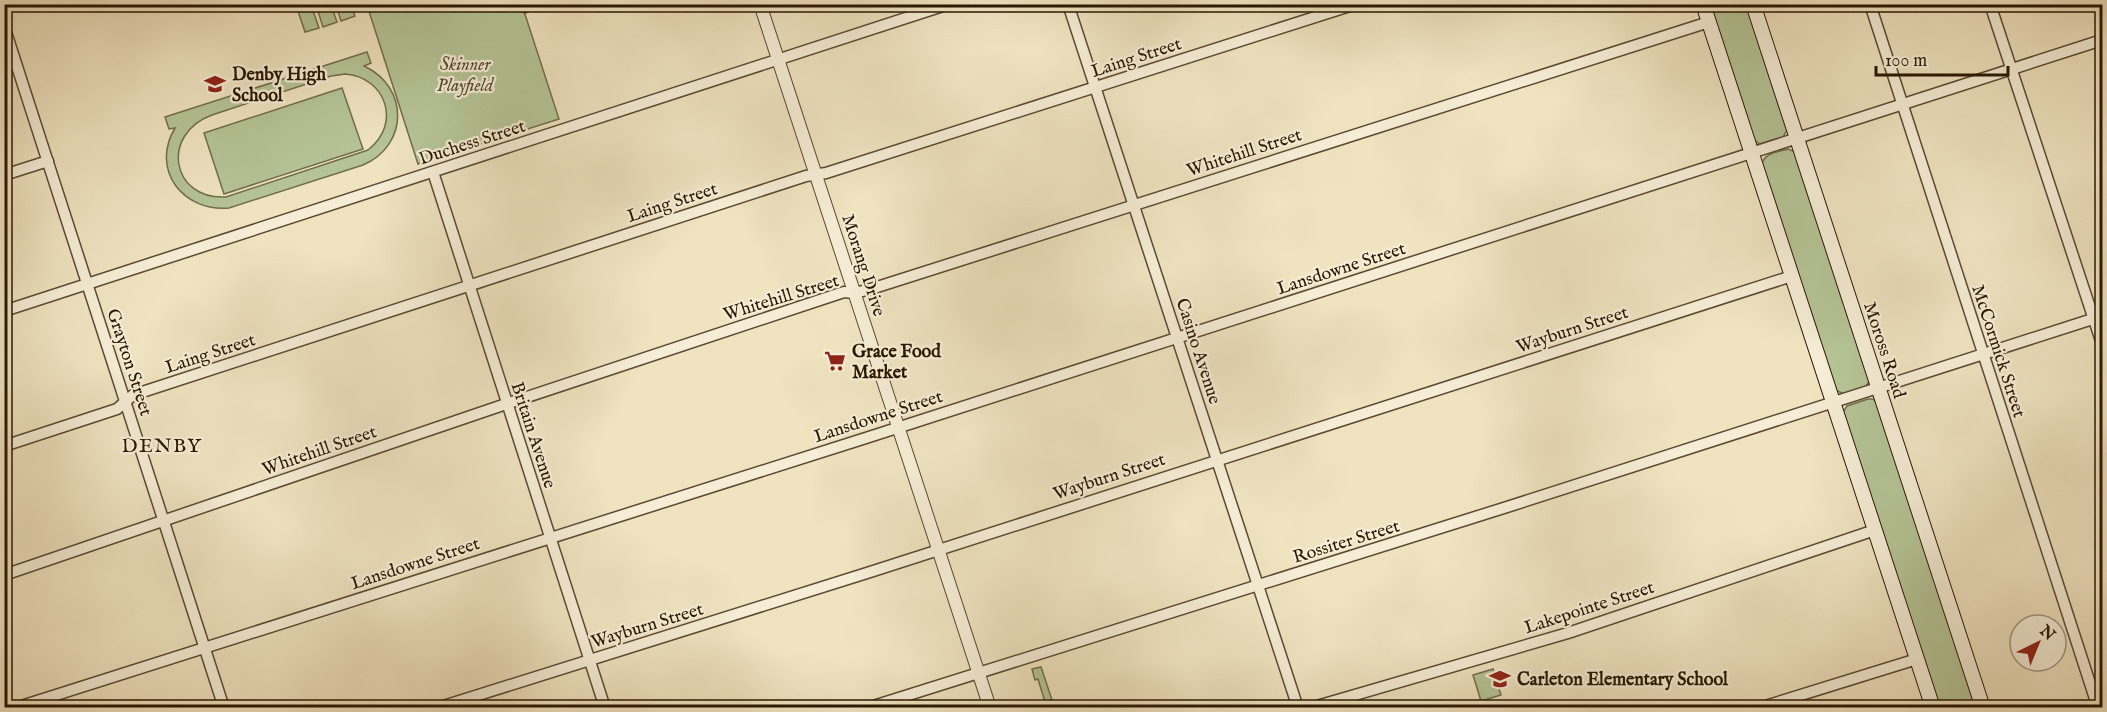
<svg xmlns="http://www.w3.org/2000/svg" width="2107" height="712" font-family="'IM FELL English',serif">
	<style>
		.green { fill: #b5c496; stroke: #706e4c; stroke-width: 1.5; fill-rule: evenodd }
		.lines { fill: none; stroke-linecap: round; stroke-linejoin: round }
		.minor-casing { stroke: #5b4a32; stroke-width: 13 }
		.tertiary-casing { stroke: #5b4a32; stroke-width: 14 }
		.secondary-casing { stroke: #2a1702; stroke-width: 16 }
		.minor { stroke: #f5edd6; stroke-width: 10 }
		.tertiary { stroke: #f5edd6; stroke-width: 12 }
		.secondary { stroke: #f5edd6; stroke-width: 14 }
		.labels { text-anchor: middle; stroke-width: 4.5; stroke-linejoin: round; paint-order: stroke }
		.street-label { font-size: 18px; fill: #2a1702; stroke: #f5edd6 }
		.park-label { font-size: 18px; font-style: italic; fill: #544b2e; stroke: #f5edd6 }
		.poi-label { font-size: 18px; font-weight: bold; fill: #2a1702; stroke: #f5edd6; text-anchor: start }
		.neighbourhood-label { font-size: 20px; letter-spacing: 1.5px; fill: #2a1702; stroke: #f5edd6 }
	</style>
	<rect width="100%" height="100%" fill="#efe3c0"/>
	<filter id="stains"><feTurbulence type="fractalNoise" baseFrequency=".00333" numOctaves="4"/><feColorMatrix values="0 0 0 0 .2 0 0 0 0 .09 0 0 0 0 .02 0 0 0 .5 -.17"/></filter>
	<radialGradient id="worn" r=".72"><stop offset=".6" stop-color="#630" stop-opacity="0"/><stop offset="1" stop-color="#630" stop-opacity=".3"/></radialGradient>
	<g class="green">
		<path d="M 296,5 L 311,5 L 319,28 L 305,32 Z"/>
		<path d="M 316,5 L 331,5 L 337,22 L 323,27 Z"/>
		<path d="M 336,5 L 351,5 L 355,16 L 341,21 Z"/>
		<path d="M 367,5 L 522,5 L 559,119 L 418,164 Z"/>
		<path d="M 1709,5 L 1747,5 L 1788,128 L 1783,137 L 1760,144 L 1754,140 Z"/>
		<path d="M 367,52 L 371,63 L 364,66 C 409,87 409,145 363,165 L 229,208 C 183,212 150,170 175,128 L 169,129 L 165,117 ZM 345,74 C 386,77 402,124 368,150 L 226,197 C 171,200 160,134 212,115 L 331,76 Z"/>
		<path d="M 342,88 L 363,149 L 224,194 L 204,133 Z"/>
		<path d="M 1788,149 L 1795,152 L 1869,378 L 1869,382 L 1865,387 L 1844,394 L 1835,390 L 1762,164 C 1764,153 1778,152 1788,149 Z"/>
		<path d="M 1868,399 L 1873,399 L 1877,403 L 1976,707 L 1939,707 L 1843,412 L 1847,406 Z"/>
		<path d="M 1041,667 L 1052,700 L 1045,702 L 1038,679 L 1035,680 L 1032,669 Z"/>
		<path d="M 1493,669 L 1501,695 L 1481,701 L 1473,675 Z"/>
	</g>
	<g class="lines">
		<defs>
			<g id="minor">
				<path d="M 1068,4 L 1298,708"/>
				<path d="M 1870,4 L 2098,708"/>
				<path d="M 1990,4 L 2102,344"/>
				<path d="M 525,7 L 532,4"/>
				<path d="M 4,26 L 224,708"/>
				<path d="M 433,172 L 605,708"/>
				<path d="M 4,175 L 48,161"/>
				<path d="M 4,311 L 949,4"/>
				<path d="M 4,446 L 117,409 L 133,395 L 806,176 L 826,173 L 1356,4"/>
				<path d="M 4,575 L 506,404 L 844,292 L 855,293 L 874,288 L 1709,22"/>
				<path d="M 15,708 L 869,437 L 2102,40"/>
				<path d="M 437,708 L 867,573 L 1792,276"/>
				<path d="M 867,708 L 1507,507 L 2102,316"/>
				<path d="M 1310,708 L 1568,633 L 1875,530"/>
				<path d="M 1759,708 L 1917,659"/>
			</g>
			<path id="tertiary" d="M 760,4 L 990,708"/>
			<g id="secondary">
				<path d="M 1703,4 L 1933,708"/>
				<path d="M 1753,4 L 1983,708"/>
			</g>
		</defs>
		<use href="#minor" class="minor-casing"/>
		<use href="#tertiary" class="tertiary-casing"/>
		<use href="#secondary" class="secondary-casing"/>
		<use href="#minor" class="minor"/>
		<use href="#tertiary" class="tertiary"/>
		<use href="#secondary" class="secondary"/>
	</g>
	<defs>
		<symbol id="school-bare" viewBox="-9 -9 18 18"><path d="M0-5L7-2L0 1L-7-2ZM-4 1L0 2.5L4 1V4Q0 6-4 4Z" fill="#8f2418" stroke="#f5edd6" stroke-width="2.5" paint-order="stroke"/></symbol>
		<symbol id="supermarket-bare" viewBox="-9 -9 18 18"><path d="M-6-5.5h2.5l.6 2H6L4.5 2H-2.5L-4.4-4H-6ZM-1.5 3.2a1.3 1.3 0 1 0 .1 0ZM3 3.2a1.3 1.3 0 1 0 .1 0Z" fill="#8f2418" stroke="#f5edd6" stroke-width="2.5" paint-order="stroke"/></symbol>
	</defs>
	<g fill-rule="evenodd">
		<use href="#school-bare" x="200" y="69" width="30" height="30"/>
		<use href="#supermarket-bare" x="820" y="346" width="30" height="30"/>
		<use href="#school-bare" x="1485" y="664" width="30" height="30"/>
	</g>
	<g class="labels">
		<g class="street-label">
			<text transform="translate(1136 57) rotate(-18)" y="6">Laing Street</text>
			<text transform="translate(472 142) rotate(-18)" y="6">Duchess Street</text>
			<text transform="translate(1244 152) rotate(-18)" y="6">Whitehill Street</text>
			<text transform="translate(672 202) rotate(-18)" y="6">Laing Street</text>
			<text transform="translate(864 265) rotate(72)" y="6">Morang Drive</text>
			<text transform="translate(1341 268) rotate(-18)" y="6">Lansdowne Street</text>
			<text transform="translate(781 297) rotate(-17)" y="6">Whitehill Street</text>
			<text transform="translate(1572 329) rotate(-18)" y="6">Wayburn Street</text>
			<text transform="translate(1885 350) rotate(72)" y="6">Moross Road</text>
			<text transform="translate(1199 351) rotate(72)" y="6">Casino Avenue</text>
			<text transform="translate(1999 351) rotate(72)" y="6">McCormick Street</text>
			<text transform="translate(210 353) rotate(-18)" y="6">Laing Street</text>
			<text transform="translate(130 362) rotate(72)" y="6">Grayton Street</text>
			<text transform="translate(878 416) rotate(-18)" y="6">Lansdowne Street</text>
			<text transform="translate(534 435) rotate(72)" y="6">Britain Avenue</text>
			<text transform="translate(319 450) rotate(-19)" y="6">Whitehill Street</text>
			<text transform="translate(1109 476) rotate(-18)" y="6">Wayburn Street</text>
			<text transform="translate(1346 541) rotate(-17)" y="6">Rossiter Street</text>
			<text transform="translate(415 563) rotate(-18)" y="6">Lansdowne Street</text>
			<text transform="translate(1589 607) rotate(-18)" y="6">Lakepointe Street</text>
			<text transform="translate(647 625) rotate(-17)" y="6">Wayburn Street</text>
		</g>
		<g class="park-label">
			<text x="465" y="70">Skinner<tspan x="465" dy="21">Playfield</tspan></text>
		</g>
		<g class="poi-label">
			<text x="232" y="80">Denby High<tspan x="232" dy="21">School</tspan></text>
			<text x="852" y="357">Grace Food<tspan x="852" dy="21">Market</tspan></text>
			<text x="1517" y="685">Carleton Elementary School</text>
		</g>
		<g class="neighbourhood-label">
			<text x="162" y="452">DENBY</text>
		</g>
	</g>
	<rect width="2107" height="712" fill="none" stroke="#efe3c0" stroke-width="24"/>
	<rect x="6" y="6" width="2095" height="700" fill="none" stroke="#2a1702" stroke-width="3"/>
	<rect x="12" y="12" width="2083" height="688" fill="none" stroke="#2a1702" stroke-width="1.5"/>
	<g transform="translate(2038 643) rotate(43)"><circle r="28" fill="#f5edd6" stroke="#a49781" stroke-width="1.5"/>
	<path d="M0-4.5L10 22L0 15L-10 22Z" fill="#8f2418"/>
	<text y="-9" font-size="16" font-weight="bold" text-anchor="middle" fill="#2a1702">N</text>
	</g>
	<path d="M1876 66v9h132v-9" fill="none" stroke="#2a1702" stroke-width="3"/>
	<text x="1885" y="66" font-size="18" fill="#2a1702" stroke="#f5edd6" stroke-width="4.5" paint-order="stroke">100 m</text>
	<rect width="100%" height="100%" filter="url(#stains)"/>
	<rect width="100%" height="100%" fill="url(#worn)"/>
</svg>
